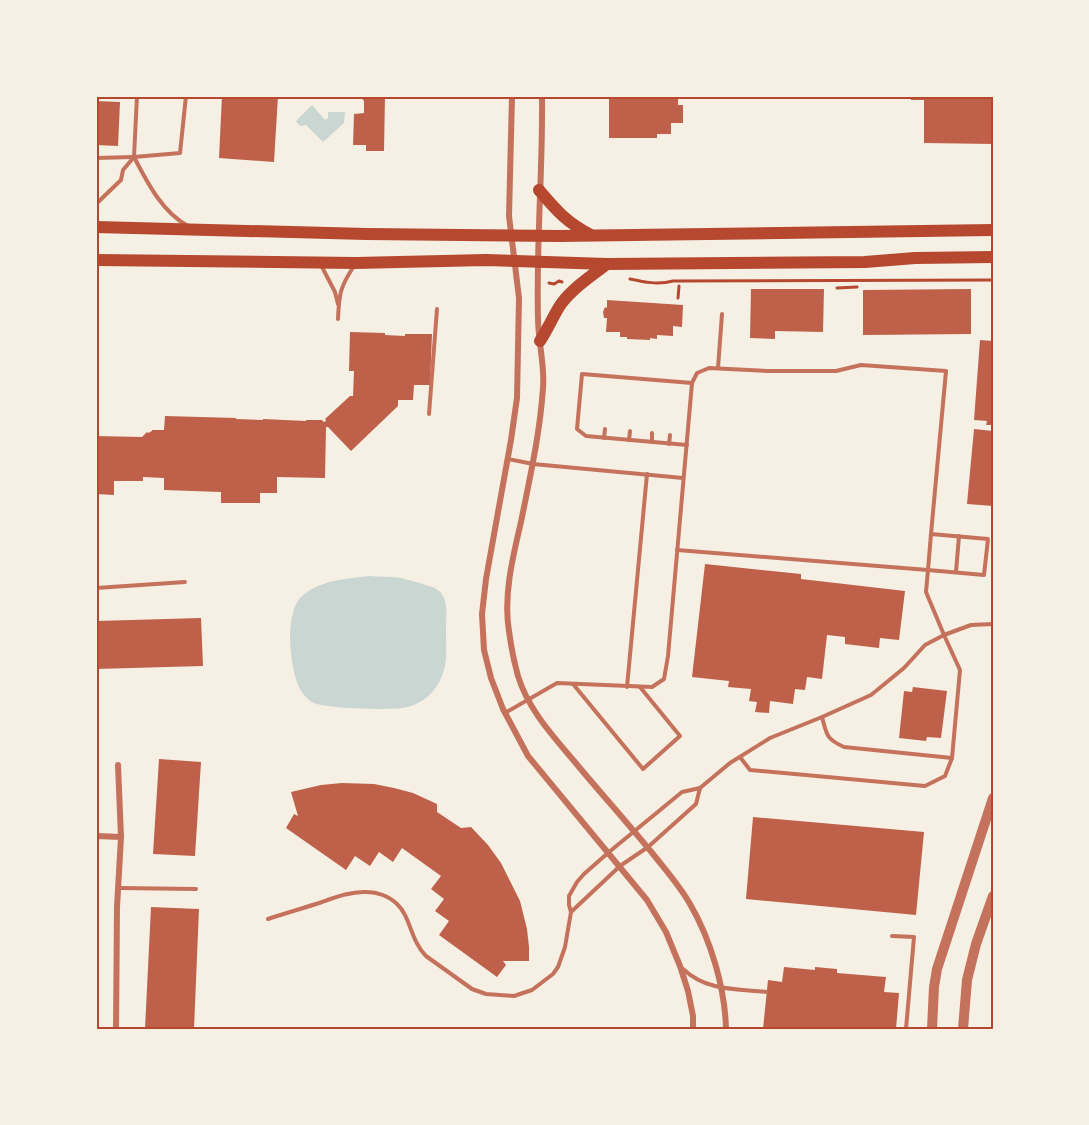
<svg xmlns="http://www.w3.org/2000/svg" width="1089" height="1125" font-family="Roboto,sans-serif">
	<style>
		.water { fill: #c9d6d2 }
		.building { fill: #bf614a }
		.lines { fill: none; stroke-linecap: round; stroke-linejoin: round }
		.path { stroke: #b5482f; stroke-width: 3 }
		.service { stroke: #c5725c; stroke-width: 4 }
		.minor { stroke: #c5725c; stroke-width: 6 }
		.tertiary { stroke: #c5725c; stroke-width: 10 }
		.secondary { stroke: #b5482f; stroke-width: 12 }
		.neatline { fill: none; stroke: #b5482f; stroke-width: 2 }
	</style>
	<rect width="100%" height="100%" fill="#f6efe4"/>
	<g class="water">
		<path d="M 312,105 L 325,120 L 328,118 L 328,112 L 345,112 L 344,123 L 323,142 L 306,125 L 300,126 L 296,121 Z"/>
		<path d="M 369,576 C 379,577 391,576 401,578 C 408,580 416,582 423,584 C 428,586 435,587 439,591 C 449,599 446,618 446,630 C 446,641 447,655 445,666 C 440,688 425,705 402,708 C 388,710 323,709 312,702 C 306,698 301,692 298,685 C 290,664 284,615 301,597 C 319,580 346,579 369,576 Z"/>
	</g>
	<g class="building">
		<path d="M 222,96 L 278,96 L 274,162 L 219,158 Z"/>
		<path d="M 360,96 L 385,96 L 384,151 L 366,151 L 366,145 L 353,145 L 354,114 L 364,113 L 364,101 Z"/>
		<path d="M 609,96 L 678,96 L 678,105 L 683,105 L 683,123 L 671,123 L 671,134 L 657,134 L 657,138 L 609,138 Z"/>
		<path d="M 911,96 L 993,96 L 993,144 L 924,143 L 924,100 L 911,100 Z"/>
		<path d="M 96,101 L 120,102 L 118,146 L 96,145 Z"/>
		<path d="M 751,289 L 824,289 L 823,332 L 775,331 L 775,339 L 750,338 Z"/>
		<path d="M 971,289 L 971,334 L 863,335 L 863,290 Z"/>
		<path d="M 607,300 L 683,305 L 682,327 L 673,326 L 673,336 L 657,335 L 657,339 L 650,338 L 650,340 L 627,339 L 627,337 L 620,337 L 620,332 L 606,332 L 607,318 L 604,318 L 603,312 L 605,307 L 607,308 Z"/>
		<path d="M 350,332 L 385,333 L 385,335 L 405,336 L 405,334 L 432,334 L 430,385 L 414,385 L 413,400 L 398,400 L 398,406 L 351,451 L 328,427 L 326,427 L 325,478 L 277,477 L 277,493 L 260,493 L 260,503 L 221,503 L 221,492 L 164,490 L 164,478 L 143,477 L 143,481 L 114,481 L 114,495 L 96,494 L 96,436 L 142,437 L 147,432 L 148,433 L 152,431 L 152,430 L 164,430 L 165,416 L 236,418 L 236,419 L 263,420 L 263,419 L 306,421 L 306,420 L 323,420 L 322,421 L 325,422 L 326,420 L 325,419 L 350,396 L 353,396 L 354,371 L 349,371 Z"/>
		<path d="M 980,340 L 993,341 L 993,425 L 986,425 L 987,421 L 974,420 Z"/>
		<path d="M 974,429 L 993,431 L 993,506 L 967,504 Z"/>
		<path d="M 705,564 L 801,574 L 801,579 L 905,591 L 899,640 L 880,638 L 879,648 L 845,644 L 845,637 L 827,635 L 822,679 L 807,677 L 805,690 L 795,689 L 793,704 L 770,701 L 769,713 L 755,712 L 757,702 L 749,701 L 751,689 L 728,687 L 729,681 L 692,677 Z"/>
		<path d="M 201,618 L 203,666 L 96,669 L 96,621 Z"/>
		<path d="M 913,687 L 947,691 L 941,738 L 927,737 L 926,741 L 899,738 L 904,691 L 912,692 Z"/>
		<path d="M 159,759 L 201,762 L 195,856 L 153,854 Z"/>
		<path d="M 342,783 L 374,784 L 394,788 L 413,793 L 437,804 L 437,812 L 461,828 L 471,827 L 488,845 L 501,863 L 520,901 L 527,929 L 529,947 L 529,961 L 503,961 L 506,965 L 497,977 L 439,935 L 449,921 L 435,911 L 444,899 L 431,889 L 441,876 L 402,848 L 393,862 L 379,852 L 370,866 L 355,856 L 346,870 L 286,828 L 294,814 L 298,816 L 291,792 L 321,785 Z"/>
		<path d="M 753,817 L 924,832 L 916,915 L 746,899 Z"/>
		<path d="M 151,907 L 199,909 L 194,1029 L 145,1029 Z"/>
		<path d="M 784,967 L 815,970 L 815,967 L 837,969 L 837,973 L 886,977 L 884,992 L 899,993 L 896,1029 L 763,1029 L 768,980 L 782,982 Z"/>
	</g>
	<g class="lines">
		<g class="path">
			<path d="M 630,279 C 644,282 658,285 673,281 L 993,280"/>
			<path d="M 549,283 L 554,284 L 559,281 L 562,282"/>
			<path d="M 837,288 L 857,287"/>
			<path d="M 678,298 L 679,286"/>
		</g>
		<g class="service">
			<path d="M 137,96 L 134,157 L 180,153 L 186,96"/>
			<path d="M 134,157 C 147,182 162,212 188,226"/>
			<path d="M 96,158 L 133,157"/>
			<path d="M 96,204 L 121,180 L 123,170 L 134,157"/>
			<path d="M 322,267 L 335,292 L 338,304"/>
			<path d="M 338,319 C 339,294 340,287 354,266"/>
			<path d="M 718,368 L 722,314"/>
			<path d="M 429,414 L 437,309"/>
			<path d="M 604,438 L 605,429"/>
			<path d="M 629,440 L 630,431"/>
			<path d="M 652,442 L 652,433"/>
			<path d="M 669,444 L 670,435"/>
			<path d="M 687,445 L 586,436 L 577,429 L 582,374 L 692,383"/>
			<path d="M 508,459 L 533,464 L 683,478"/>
			<path d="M 931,534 L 988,539 L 984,575 L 928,570 Z"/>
			<path d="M 677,550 L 928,570 L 926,592 L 944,635 L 960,670 L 952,758 L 945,776 L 925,786 L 750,770 L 740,757"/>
			<path d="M 956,572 L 959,536"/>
			<path d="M 96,588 L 185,582"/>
			<path d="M 573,684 L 643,769 L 680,736 L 640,687"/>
			<path d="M 627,687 L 647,474"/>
			<path d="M 505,713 L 557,683 L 652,687 L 664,679 L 668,656 L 692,383 L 697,373 L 709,368 L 767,371 L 836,371 L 861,365 L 946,371 L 931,534"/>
			<path d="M 822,717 C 827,735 826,739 844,747 L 952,758"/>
			<path d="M 119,888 L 196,889"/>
			<path d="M 571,912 L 620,866 L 648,847 L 696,804 L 700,788"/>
			<path d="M 268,919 C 286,913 304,908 322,902 C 336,897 352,891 367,892 C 377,892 389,896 397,904 C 411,917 410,940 426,956 L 472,989 L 486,994 L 514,996 L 532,990 L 553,974 L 558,967 L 565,947 L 571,912 L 569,905 L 569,896 L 577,882 L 584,874 L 609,852 L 682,792 L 700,788 L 730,763 L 770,738 L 822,717 L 871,695 L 904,668 L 925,645 L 944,635 L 971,625 L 993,624"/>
			<path d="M 892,936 L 914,937 L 906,1029"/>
			<path d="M 683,969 C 706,991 737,989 767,992"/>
		</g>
		<g class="minor">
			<path d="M 512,96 L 509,216 L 519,298 L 517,398 L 511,440 L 486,579 L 482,614 L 484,650 L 491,678 L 503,709 L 528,756 L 647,900 L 666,932 L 680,966 L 688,991 L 693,1016 L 693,1029"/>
			<path d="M 542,96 C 543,170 536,244 538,318 C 538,341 545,365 543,388 C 540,433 530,477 521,522 C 513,556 503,596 509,631 C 511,646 514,662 518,676 C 529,712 556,739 579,767 C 605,798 632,828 657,859 C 669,874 681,888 690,904 C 711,940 725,988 726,1029"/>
			<path d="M 118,765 L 121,837"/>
			<path d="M 96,836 L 121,837 L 117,907 L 116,1029"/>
		</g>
		<g class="tertiary">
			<path d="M 932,1029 L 934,987 L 937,969 L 993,798"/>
			<path d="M 963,1029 L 967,980 L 976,944 L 993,896"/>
		</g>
		<g class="secondary">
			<path d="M 539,190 C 557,211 566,222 591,235"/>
			<path d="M 96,227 L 366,234 L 559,236 L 993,230"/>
			<path d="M 96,260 L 356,263 L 486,260 L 607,264 L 865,262 L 915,258 L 993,257"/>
			<path d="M 540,341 C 548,329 553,316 561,304 C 573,288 591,276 607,264"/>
		</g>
	</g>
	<rect width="1089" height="1125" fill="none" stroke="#f6efe4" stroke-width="195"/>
	<rect x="98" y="98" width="894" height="930" class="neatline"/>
</svg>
